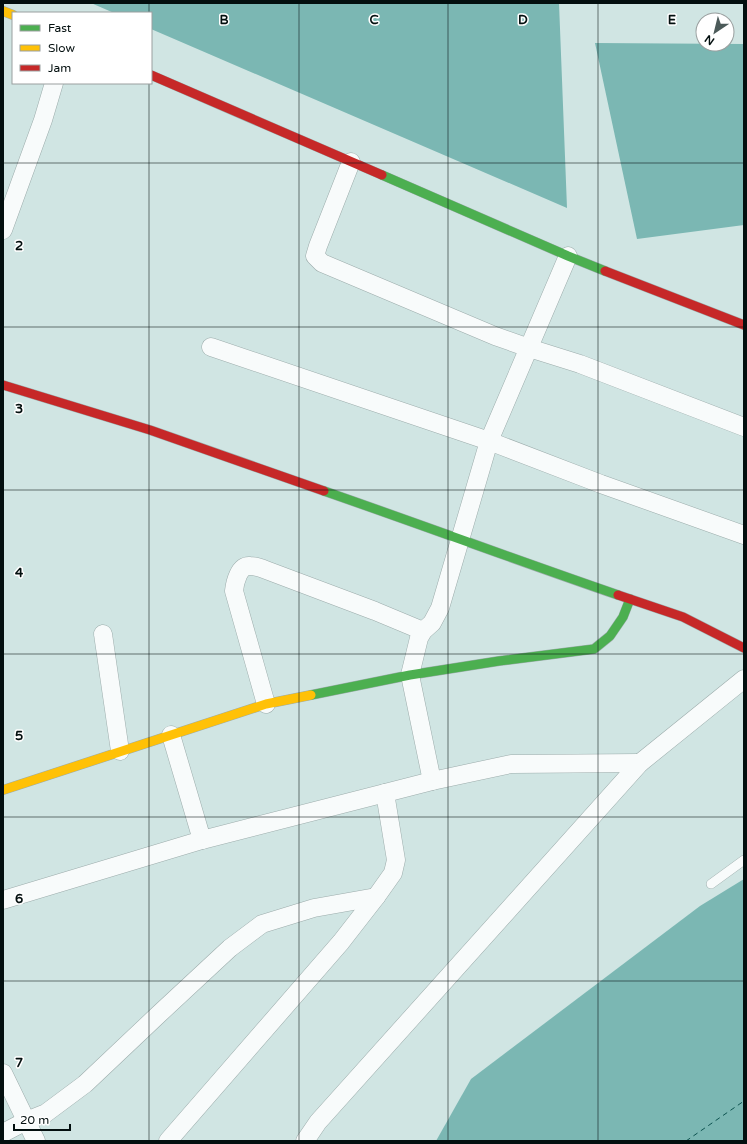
<svg xmlns="http://www.w3.org/2000/svg" width="747" height="1144" font-family="'Varela Round',sans-serif">
	<style>
		.water { fill: #7bb7b3 }
		.lines { fill: none; stroke-linecap: round; stroke-linejoin: round }
		.ferry { stroke: #0d5350; stroke-width: 1; stroke-dasharray: 5 4; stroke-linecap: butt }
		.lane-casing { stroke: #9cacab; stroke-width: 10 }
		.street-casing { stroke: #9cacab; stroke-width: 19 }
		.fast-casing { stroke: #9cacab; stroke-width: 10 }
		.slow-casing { stroke: #9cacab; stroke-width: 10 }
		.jam-casing { stroke: #9cacab; stroke-width: 10 }
		.lane { stroke: #f8fbfb; stroke-width: 9 }
		.street { stroke: #f8fbfb; stroke-width: 18 }
		.fast { stroke: #4caf50; stroke-width: 9 }
		.slow { stroke: #ffc107; stroke-width: 9 }
		.jam { stroke: #c62828; stroke-width: 9 }
		.grid { fill: none; stroke: #030f0f; stroke-width: 1; stroke-opacity: 0.55 }
		.grid-label { font-size: 13px; text-anchor: middle; font-weight: bold; fill: #030f0f; stroke: #fff; stroke-width: 3; stroke-linejoin: round; paint-order: stroke }
	</style>
	<rect width="100%" height="100%" fill="#d0e5e3"/>
	<g class="water">
		<path d="M 91,3 L 559,3 L 567,208 L 151,29 L 151,13 L 114,13 Z"/>
		<path d="M 595,43 L 744,44 L 744,225 L 637,239 Z"/>
		<path d="M 744,879 L 744,1141 L 436,1141 L 471,1079 L 700,906 Z"/>
	</g>
	<g class="lines">
		<path class="ferry" d="M 686,1141 L 744,1101"/>
		<defs>
			<path id="lane" d="M 711,884 L 744,860"/>
			<g id="street">
				<path d="M 351,162 L 318,246 L 315,256 L 322,263 L 495,336 L 529,348 L 580,364 L 744,427"/>
				<path d="M 3,230 L 43,120 L 54,83"/>
				<path d="M 211,347 L 489,441 L 601,484 L 744,535"/>
				<path d="M 103,634 L 120,751"/>
				<path d="M 266,704 L 234,591 C 235,582 239,565 250,566 C 255,566 261,568 266,570 L 375,611 L 423,631"/>
				<path d="M 171,735 L 202,840"/>
				<path d="M 432,781 L 410,675 L 419,638 L 423,631 L 432,623 L 440,608 L 489,441 L 568,256"/>
				<path d="M 3,900 L 202,840 L 432,781 L 511,764 L 640,763"/>
				<path d="M 3,1073 L 36,1141"/>
				<path d="M 3,1133 L 26,1121 L 46,1113 L 85,1084 L 159,1014 L 230,948 L 262,924 L 314,908 L 376,897"/>
				<path d="M 168,1141 L 341,942 L 376,897 L 393,873 L 396,860 L 385,793"/>
				<path d="M 305,1141 L 318,1122 L 640,763 L 744,679"/>
			</g>
			<g id="fast">
				<path d="M 382,175 L 568,256 L 605,271"/>
				<path d="M 324,491 C 422,525 519,561 618,595"/>
				<path d="M 311,695 L 410,675 L 499,661 L 594,649 L 610,636 L 623,617 L 630,599"/>
			</g>
			<g id="slow">
				<path d="M 3,11 L 13,15"/>
				<path d="M 3,790 L 266,704 L 311,695"/>
			</g>
			<g id="jam">
				<path d="M 151,75 L 382,175"/>
				<path d="M 605,271 L 744,325"/>
				<path d="M 3,385 L 150,430 L 324,491"/>
				<path d="M 618,595 L 683,617 L 744,648"/>
			</g>
		</defs>
		<use href="#lane" class="lane-casing"/>
		<use href="#street" class="street-casing"/>
		<use href="#fast" class="fast-casing"/>
		<use href="#slow" class="slow-casing"/>
		<use href="#jam" class="jam-casing"/>
		<use href="#lane" class="lane"/>
		<use href="#street" class="street"/>
		<use href="#fast" class="fast"/>
		<use href="#slow" class="slow"/>
		<use href="#jam" class="jam"/>
	</g>
	<path class="grid" d="M 149,3 L 149,13M 299,3 L 299,1141M 448,3 L 448,1141M 598,3 L 598,1141M 149,83 L 149,1141M 3,163 L 744,163M 3,327 L 744,327M 3,490 L 744,490M 3,654 L 744,654M 3,817 L 744,817M 3,981 L 744,981"/>
	<g class="grid-label">
		<text x="224" y="24">B</text>
		<text x="374" y="24">C</text>
		<text x="523" y="24">D</text>
		<text x="672" y="24">E</text>
		<text x="19" y="250">2</text>
		<text x="19" y="413">3</text>
		<text x="19" y="577">4</text>
		<text x="19" y="740">5</text>
		<text x="19" y="903">6</text>
		<text x="19" y="1067">7</text>
	</g>
	<rect width="747" height="1144" fill="none" stroke="#030f0f" stroke-width="8"/>
	<rect x="12" y="12" width="140" height="72" fill="#ffffff" stroke="#9a9f9f"/>
	<rect x="20" y="25" width="20" height="6" fill="#4caf50" stroke="#9a9f9f"/>
	<text x="48" y="32" font-size="12" fill="#030f0f">Fast</text>
	<rect x="20" y="45" width="20" height="6" fill="#ffc107" stroke="#9a9f9f"/>
	<text x="48" y="52" font-size="12" fill="#030f0f">Slow</text>
	<rect x="20" y="65" width="20" height="6" fill="#c62828" stroke="#9a9f9f"/>
	<text x="48" y="72" font-size="12" fill="#030f0f">Jam</text>
	<g transform="translate(715 32) rotate(215)"><circle r="19" fill="#ffffff" stroke="#9a9f9f"/>
	<path d="M0-3L7 15L0 10L-7 15Z" fill="#4b5a59"/>
	<text y="-6" font-size="11" font-weight="bold" text-anchor="middle" fill="#030f0f">N</text>
	</g>
	<path d="M14 1124v6h56v-6" fill="none" stroke="#030f0f" stroke-width="2"/>
	<text x="20" y="1124" font-size="12" fill="#030f0f" stroke="#ffffff" stroke-width="3" paint-order="stroke">20 m</text>
</svg>
